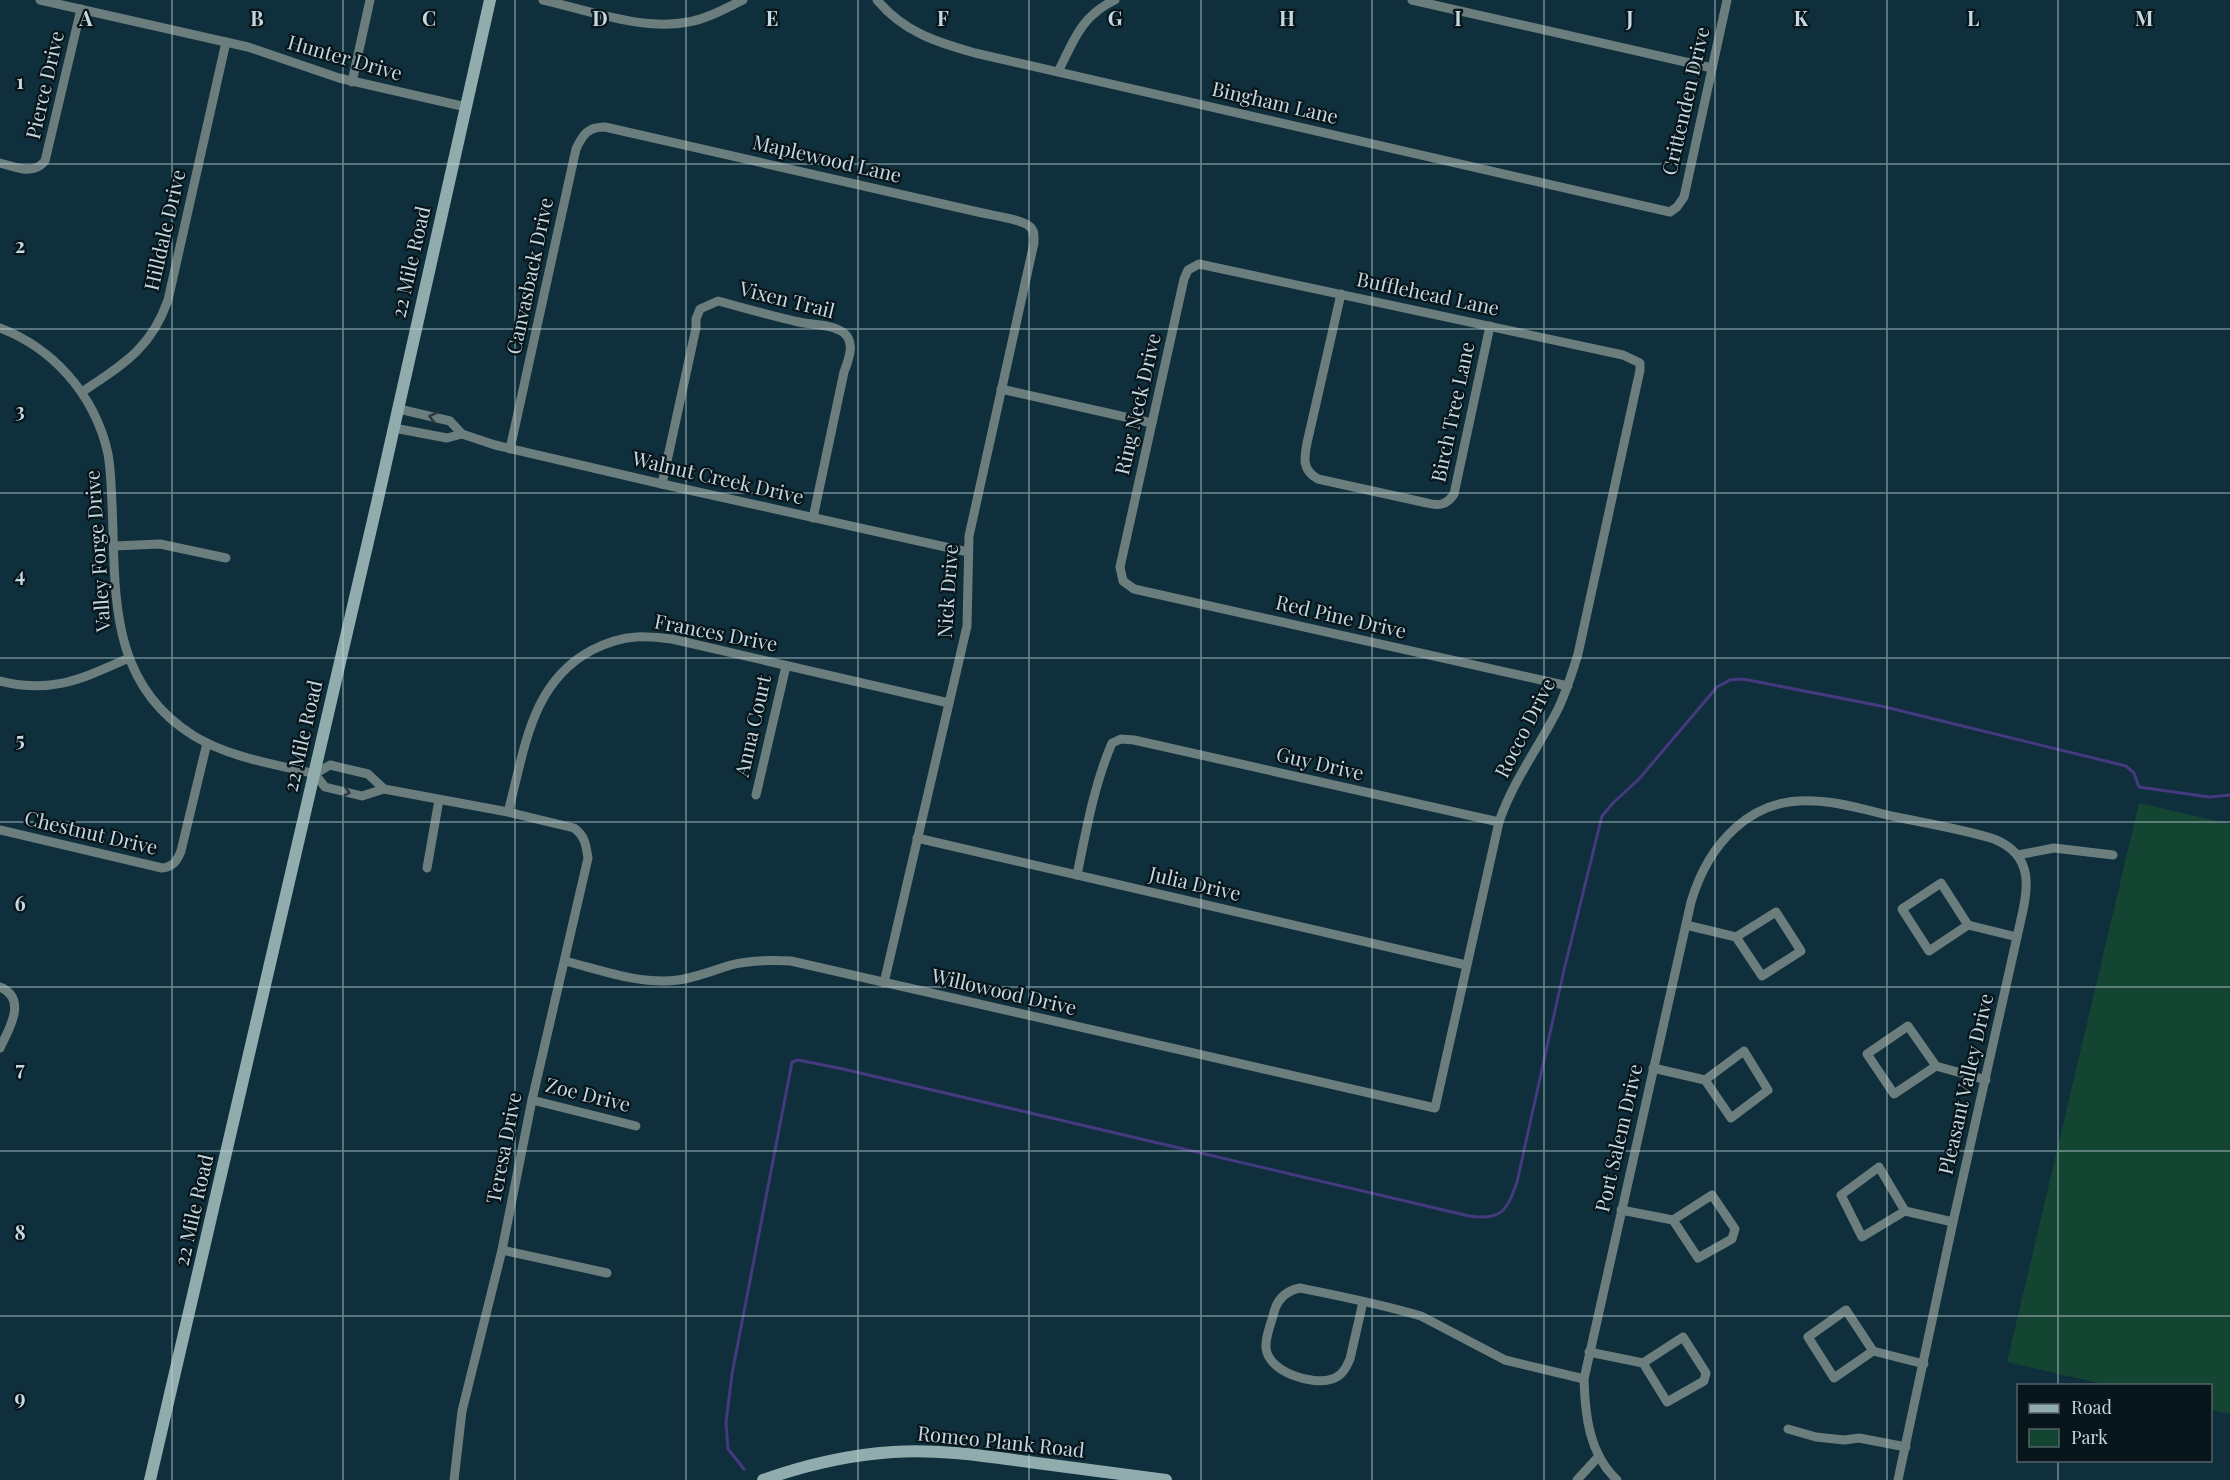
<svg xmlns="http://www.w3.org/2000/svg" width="2230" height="1480" font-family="'Playfair Display',serif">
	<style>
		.green { fill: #144533 }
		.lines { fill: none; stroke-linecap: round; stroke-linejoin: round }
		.stream { stroke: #453980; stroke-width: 3 }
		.street { stroke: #6c7d7d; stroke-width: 9 }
		.secondary { stroke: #91acac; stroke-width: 12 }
		.oneway { stroke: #2b393d }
		.grid { fill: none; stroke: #c5d7df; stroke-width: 1.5; stroke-opacity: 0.55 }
		.labels { text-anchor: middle; stroke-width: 4.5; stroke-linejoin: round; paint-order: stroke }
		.street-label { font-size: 20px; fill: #c5d7df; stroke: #08151b }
		.grid-label { font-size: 20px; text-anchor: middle; font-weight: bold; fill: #c5d7df; stroke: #08151b; stroke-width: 4.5; stroke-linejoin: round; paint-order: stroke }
	</style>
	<rect width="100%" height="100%" fill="#0e2f3b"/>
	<path class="green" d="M 2139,803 L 2230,824 L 2230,1414 L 2211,1410 L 2210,1386 L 2107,1385 L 2007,1362 Z"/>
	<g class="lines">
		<path class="stream" d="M 744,1469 L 728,1449 L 726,1423 L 732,1374 L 792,1062 L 798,1060 L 843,1069 L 1469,1216 C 1502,1221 1507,1210 1517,1182 L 1564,970 L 1602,816 L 1613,803 L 1639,779 L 1717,687 L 1730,680 L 1743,679 L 1881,706 L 2126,766 L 2134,773 L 2139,787 L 2209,797 L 2230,795"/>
		<g class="street">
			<path d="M 40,0 L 248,47 L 339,78 L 466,107"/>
			<path d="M 543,0 C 587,10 643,31 688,22 C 707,19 726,8 743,0"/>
			<path d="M 877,0 C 904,32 936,42 975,53 L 1670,212 L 1677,207 L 1684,197 L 1727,0"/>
			<path d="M 1412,0 L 1712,68"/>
			<path d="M 1058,72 C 1074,40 1081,16 1115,0"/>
			<path d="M 352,82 L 370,0"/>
			<path d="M 0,163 C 16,167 33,176 45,161 L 81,9"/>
			<path d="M 1341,294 L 1307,443 C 1304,459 1302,470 1318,479 L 1427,503 C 1439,506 1447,505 1454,494 L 1490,326"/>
			<path d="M 0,328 C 26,338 49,354 67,374 C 87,396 102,425 108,454 C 111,470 111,487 112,504 C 116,592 107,682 194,736 C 231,758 274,764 315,774 L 325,787 L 362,796 L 384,789 L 508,812 L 574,828 C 585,836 586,845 588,858 L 532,1100 L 502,1250 L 462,1411 L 454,1480"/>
			<path d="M 1001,389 L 1152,423"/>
			<path d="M 82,392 C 122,365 151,349 168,300 L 226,42"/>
			<path d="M 399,409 L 450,421 L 462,434 L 495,445 L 662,484 L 968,552"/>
			<path d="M 394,428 L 447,438 L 462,434"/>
			<path d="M 510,449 L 576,149 C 583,134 588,127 605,127 L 978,212 C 990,215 1021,219 1029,226 C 1035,230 1034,237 1034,243 L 969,536 L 967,626 L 884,983"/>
			<path d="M 662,484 L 696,328 L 696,319 L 700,309 L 718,301 C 745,308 771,316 799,322 C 812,325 832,324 844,333 C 856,343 848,361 844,372 L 813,518"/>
			<path d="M 114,546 L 160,544 L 226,558"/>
			<path d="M 0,681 C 53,694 81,679 129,658"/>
			<path d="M 315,774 L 330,765 L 368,774 L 384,789"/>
			<path d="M 756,795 L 786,666"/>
			<path d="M 508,812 C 525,750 530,683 592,650 C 606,643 620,638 636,637 C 648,636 661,638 672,639 L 949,703"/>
			<path d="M 0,830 L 162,868 C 173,867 177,861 181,851 L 207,743"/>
			<path d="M 917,838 L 1466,965"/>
			<path d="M 2018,855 L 2054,848 L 2113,855"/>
			<path d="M 427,868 L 439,800"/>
			<path d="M 1077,875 C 1086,831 1094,785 1112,743 L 1121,739 L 1134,740 L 1499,822"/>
			<path d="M 1686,925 L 1736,937 L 1776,912 L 1801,951 L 1762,976 L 1736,937"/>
			<path d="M 1968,925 L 1929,951 L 1902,909 L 1941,883 L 1968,925 L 2017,937"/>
			<path d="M 565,961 C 601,970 640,985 678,980 C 695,978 714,970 731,965 C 750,960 771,960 791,961 L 1435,1108 L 1499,822 C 1512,783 1538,748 1557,711 C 1566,693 1572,673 1578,654 L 1640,370 L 1640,363 L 1623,355 L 1199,264 L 1188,270 L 1184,279 L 1120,567 L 1123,581 L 1134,589 L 1568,686"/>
			<path d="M 0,987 C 28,999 9,1029 0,1048"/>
			<path d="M 1936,1066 L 1894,1094 L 1867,1054 L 1908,1026 L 1936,1066 L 1986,1080"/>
			<path d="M 1653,1068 L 1705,1080 L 1744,1051 L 1768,1090 L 1731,1118 L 1705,1080"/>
			<path d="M 532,1100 L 636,1126"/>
			<path d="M 1621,1210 L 1673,1220 L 1712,1195 L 1735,1229 L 1732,1239 L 1698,1258 L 1673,1220"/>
			<path d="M 1905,1211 L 1862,1237 L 1841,1195 L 1879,1167 L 1905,1211 L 1953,1222"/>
			<path d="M 502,1250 L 607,1273"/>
			<path d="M 1363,1302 L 1350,1359 C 1346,1368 1342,1376 1332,1379 C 1313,1386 1268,1372 1266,1348 C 1265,1338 1270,1326 1273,1316 C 1276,1301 1284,1291 1300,1288 C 1340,1296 1381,1304 1421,1316 L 1505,1360 L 1584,1379"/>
			<path d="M 1873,1351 L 1834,1378 L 1808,1337 L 1846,1310 L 1873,1351 L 1924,1364"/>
			<path d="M 1589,1352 L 1643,1363 L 1683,1337 L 1706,1373 L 1704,1381 L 1667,1402 L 1643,1363"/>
			<path d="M 1788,1429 L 1816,1437 L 1844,1440 L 1859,1438 L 1906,1447"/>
			<path d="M 1577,1480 L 1599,1456"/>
			<path d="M 1617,1480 C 1589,1454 1585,1415 1584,1379 L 1691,902 C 1708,845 1750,796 1815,801 C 1842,802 1869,811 1896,817 C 1929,824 1962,829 1994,839 C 2041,858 2025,899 2017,937 L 1953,1222 L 1898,1480"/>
		</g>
		<g class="secondary">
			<path d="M 150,1480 L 377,503 L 490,0"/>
			<path d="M 763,1480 C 805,1465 848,1455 893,1452 C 939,1449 984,1456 1029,1462 C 1075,1468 1120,1474 1166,1480"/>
		</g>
	</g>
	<defs><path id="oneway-chevron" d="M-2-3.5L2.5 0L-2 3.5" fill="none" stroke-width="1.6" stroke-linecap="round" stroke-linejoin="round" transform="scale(1.5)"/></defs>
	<g class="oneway">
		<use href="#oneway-chevron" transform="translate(433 417) rotate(-167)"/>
		<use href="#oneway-chevron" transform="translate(346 792) rotate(13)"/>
	</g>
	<path class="grid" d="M 172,0 L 172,1480M 343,0 L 343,1480M 515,0 L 515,1480M 686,0 L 686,1480M 858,0 L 858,1480M 1029,0 L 1029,1480M 1201,0 L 1201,1480M 1372,0 L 1372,1480M 1544,0 L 1544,1480M 1715,0 L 1715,1480M 1887,0 L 1887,1480M 2058,0 L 2058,1386M 0,164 L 2230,164M 0,329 L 2230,329M 0,493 L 2230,493M 0,658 L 2230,658M 0,822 L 2230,822M 0,987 L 2230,987M 0,1151 L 2230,1151M 0,1316 L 2230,1316M 2058,1460 L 2058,1480"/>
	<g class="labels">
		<g class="street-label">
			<text transform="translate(345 58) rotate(16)" y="7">Hunter Drive</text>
			<text transform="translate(45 85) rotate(-77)" y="7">Pierce Drive</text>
			<text transform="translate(1686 101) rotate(-77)" y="7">Crittenden Drive</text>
			<text transform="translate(1275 103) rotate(13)" y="7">Bingham Lane</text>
			<text transform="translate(827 159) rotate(13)" y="7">Maplewood Lane</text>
			<text transform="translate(165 230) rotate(-77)" y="7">Hilldale Drive</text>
			<text transform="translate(411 262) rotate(-77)" y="7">22 Mile Road</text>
			<text transform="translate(530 276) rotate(-78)" y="7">Canvasback Drive</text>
			<text transform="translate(1428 294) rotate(12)" y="7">Bufflehead Lane</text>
			<text transform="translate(787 300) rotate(14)" y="7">Vixen Trail</text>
			<text transform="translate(1138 404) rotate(-77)" y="7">Ring Neck Drive</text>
			<text transform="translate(1453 412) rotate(-78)" y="7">Birch Tree Lane</text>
			<text transform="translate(718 478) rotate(13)" y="7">Walnut Creek Drive</text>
			<text transform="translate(98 551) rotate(-94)" y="7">Valley Forge Drive</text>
			<text transform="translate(948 591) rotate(-86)" y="7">Nick Drive</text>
			<text transform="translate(1341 617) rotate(13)" y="7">Red Pine Drive</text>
			<text transform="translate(716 633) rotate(11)" y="7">Frances Drive</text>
			<text transform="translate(753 726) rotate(-77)" y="7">Anna Court</text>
			<text transform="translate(1525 728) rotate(-63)" y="7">Rocco Drive</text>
			<text transform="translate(303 736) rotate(-77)" y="7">22 Mile Road</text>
			<text transform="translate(1320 764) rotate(13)" y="7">Guy Drive</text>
			<text transform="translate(91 833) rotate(13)" y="7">Chestnut Drive</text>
			<text transform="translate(1195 884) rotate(13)" y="7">Julia Drive</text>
			<text transform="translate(1004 992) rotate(13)" y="7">Willowood Drive</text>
			<text transform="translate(1966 1084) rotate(-77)" y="7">Pleasant Valley Drive</text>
			<text transform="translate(588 1095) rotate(14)" y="7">Zoe Drive</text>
			<text transform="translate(1619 1138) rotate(-77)" y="7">Port Salem Drive</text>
			<text transform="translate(504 1148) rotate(-79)" y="7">Teresa Drive</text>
			<text transform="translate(194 1210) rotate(-77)" y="7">22 Mile Road</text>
			<text transform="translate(1001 1442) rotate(6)" y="7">Romeo Plank Road</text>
		</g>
	</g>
	<g class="grid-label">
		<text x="86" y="26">A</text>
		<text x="257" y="26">B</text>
		<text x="429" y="26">C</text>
		<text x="600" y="26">D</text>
		<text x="772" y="26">E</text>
		<text x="943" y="26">F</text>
		<text x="1115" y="26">G</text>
		<text x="1287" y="26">H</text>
		<text x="1458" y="26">I</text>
		<text x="1630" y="26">J</text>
		<text x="1801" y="26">K</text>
		<text x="1973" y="26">L</text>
		<text x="2144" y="26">M</text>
		<text x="20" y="89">1</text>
		<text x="20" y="253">2</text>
		<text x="20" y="418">3</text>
		<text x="20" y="582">4</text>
		<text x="20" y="747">5</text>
		<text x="20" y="911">6</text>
		<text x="20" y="1076">7</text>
		<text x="20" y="1240">8</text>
		<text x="20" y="1405">9</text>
	</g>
	<rect x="2017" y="1384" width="195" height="78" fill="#08151b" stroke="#546369" stroke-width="1.5"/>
	<rect x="2029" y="1404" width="30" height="9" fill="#91acac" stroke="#546369" stroke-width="1.5"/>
	<text x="2071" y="1414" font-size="18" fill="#c5d7df">Road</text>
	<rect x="2029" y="1429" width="30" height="18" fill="#144533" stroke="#546369" stroke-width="1.5"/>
	<text x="2071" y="1444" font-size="18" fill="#c5d7df">Park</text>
</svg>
